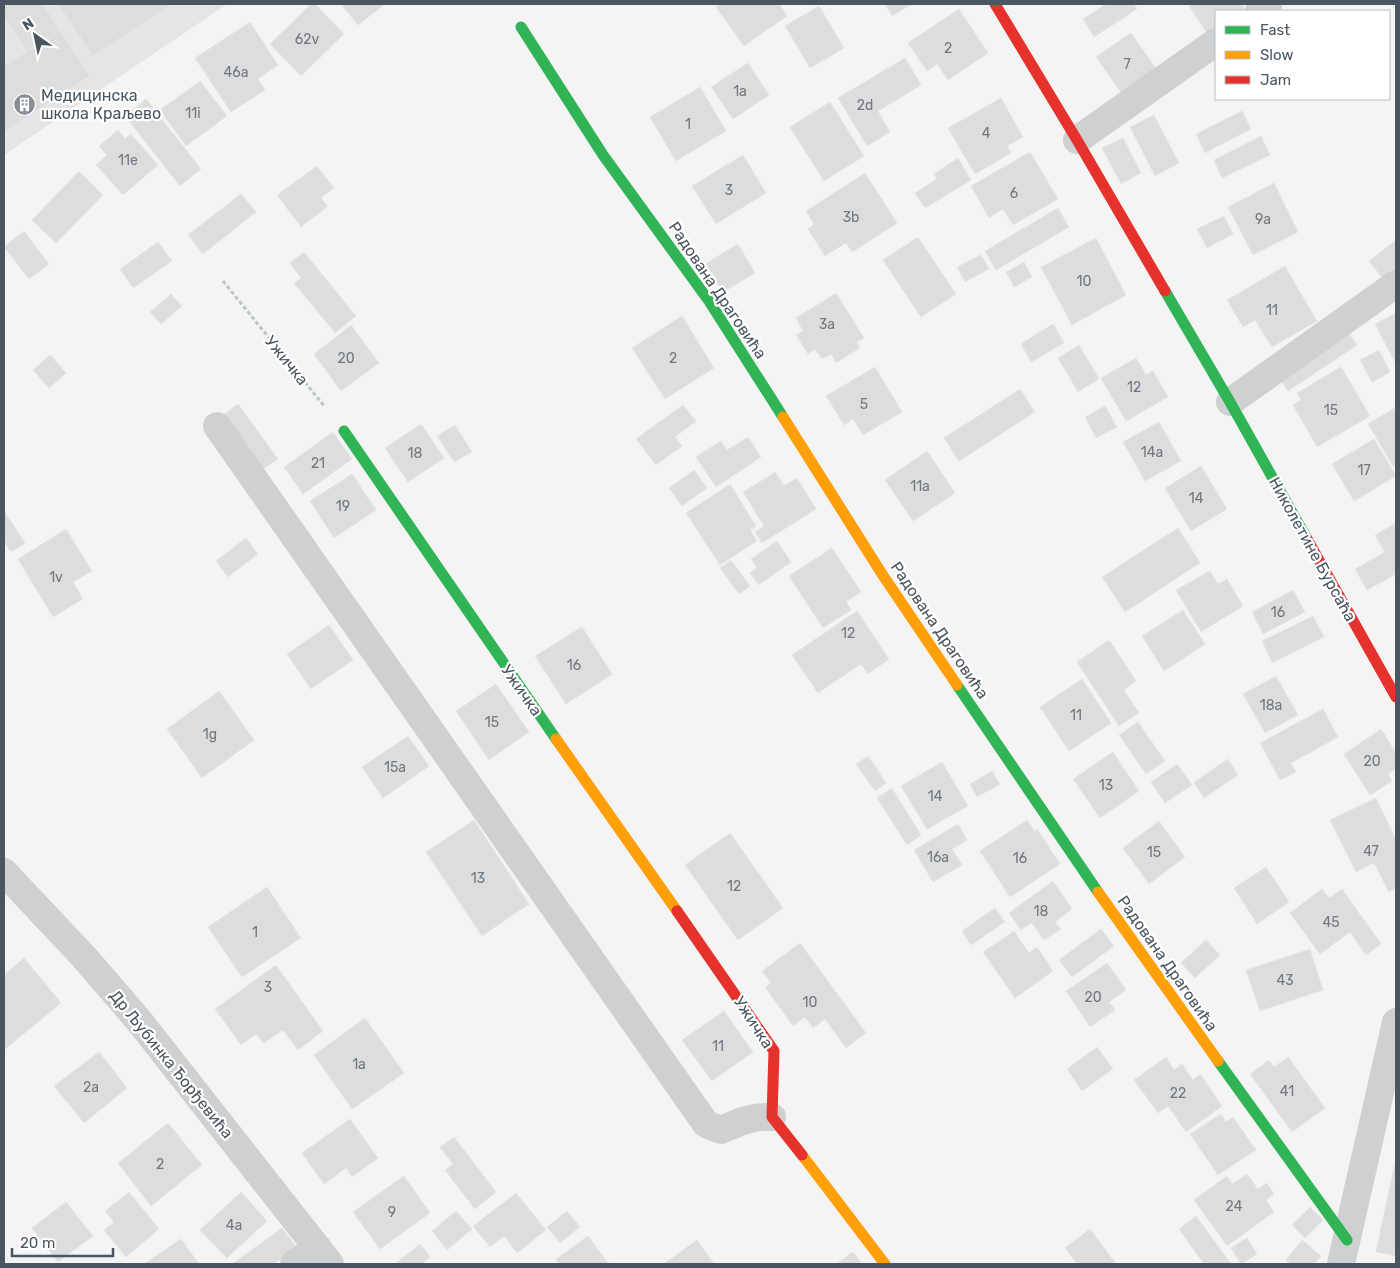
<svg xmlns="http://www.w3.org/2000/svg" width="1400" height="1268" font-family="Rubik,sans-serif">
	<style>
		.education { fill: #e6e5e6 }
		.building { fill: #ddddde; stroke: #e5e6e7 }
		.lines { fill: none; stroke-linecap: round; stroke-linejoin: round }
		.path { stroke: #bcc7c4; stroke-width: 3; stroke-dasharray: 4 2.5; stroke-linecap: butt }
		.street { stroke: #ced0d2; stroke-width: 28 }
		.fast { stroke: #30b455; stroke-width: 11 }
		.slow { stroke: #ff9f0a; stroke-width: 11 }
		.jam { stroke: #e5322d; stroke-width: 11 }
		.labels { text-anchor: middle; stroke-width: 4.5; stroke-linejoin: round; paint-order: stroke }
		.number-label { font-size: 14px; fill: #707881 }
		.poi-label { font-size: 16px; fill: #4a5661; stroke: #fff; text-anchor: start }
		.street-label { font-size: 16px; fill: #4a5661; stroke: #fff }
	</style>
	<rect width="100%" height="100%" fill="#f4f4f4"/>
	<path class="education" d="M 4,4 L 227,4 L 4,155 Z"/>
	<g class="building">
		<path d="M 4,4 L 43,4 L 60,30 L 27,51 L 4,16 Z"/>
		<path d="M 58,4 L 172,4 L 93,56 Z"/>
		<path d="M 311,4 L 315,4 L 344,34 L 301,76 L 270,44 Z"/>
		<path d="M 341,4 L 385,4 L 358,25 Z"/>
		<path d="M 720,4 L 779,4 L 787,16 L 744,46 L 716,7 Z"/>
		<path d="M 885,4 L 912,4 L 892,16 Z"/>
		<path d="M 1106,4 L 1134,4 L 1137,9 L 1094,37 L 1083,19 Z"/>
		<path d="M 1188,4 L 1242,4 L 1245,9 L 1242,11 L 1216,11 L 1216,27 L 1207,33 Z"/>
		<path d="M 819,6 L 844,48 L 810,68 L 785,26 Z"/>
		<path d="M 959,9 L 988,53 L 948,80 L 937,64 L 927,71 L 908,43 Z"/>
		<path d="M 250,22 L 278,65 L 258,79 L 265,90 L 231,112 L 195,58 Z"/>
		<path d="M 60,30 L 90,76 L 4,132 L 4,60 L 7,64 Z"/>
		<path d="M 1131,33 L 1157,70 L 1122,94 L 1096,57 Z"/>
		<path d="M 905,58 L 921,85 L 878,111 L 890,132 L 867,146 L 838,98 Z"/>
		<path d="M 748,63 L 769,95 L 733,119 L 711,87 Z"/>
		<path d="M 200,81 L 227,116 L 186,146 L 160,110 Z"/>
		<path d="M 700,87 L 726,131 L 676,161 L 650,117 Z"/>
		<path d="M 1001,98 L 1023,137 L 1007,146 L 1011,153 L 975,174 L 948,128 Z"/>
		<path d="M 146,99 L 201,169 L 180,186 L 125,116 Z"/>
		<path d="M 830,102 L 864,156 L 824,181 L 790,127 Z"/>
		<path d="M 1242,111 L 1251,129 L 1205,153 L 1196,134 Z"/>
		<path d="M 1154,115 L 1179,163 L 1155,176 L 1130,127 Z"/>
		<path d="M 118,130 L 125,139 L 131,134 L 158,165 L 123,195 L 96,165 L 107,155 L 99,146 Z"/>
		<path d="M 1261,136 L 1270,155 L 1222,178 L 1214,160 Z"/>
		<path d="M 1123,138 L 1141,173 L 1121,184 L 1102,148 Z"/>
		<path d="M 1030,152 L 1058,199 L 1013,225 L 1003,209 L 989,218 L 971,186 Z"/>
		<path d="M 743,155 L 766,193 L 716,224 L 692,186 Z"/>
		<path d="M 958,158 L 971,180 L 925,208 L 915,193 L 937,179 L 934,174 Z"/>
		<path d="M 317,166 L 334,188 L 321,198 L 328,206 L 301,227 L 277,195 Z"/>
		<path d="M 79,171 L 103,195 L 56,243 L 32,220 Z"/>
		<path d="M 865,173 L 897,223 L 852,252 L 846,243 L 825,256 L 808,229 L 814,224 L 806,211 Z"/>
		<path d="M 1274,183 L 1298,232 L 1253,255 L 1228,207 Z"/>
		<path d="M 241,194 L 256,212 L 203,254 L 188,235 Z"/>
		<path d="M 1058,208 L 1069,227 L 996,270 L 985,251 Z"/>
		<path d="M 1224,216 L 1233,234 L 1207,248 L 1197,229 Z"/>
		<path d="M 24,231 L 49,264 L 29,279 L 4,247 Z"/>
		<path d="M 918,237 L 956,294 L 921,317 L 883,260 Z"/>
		<path d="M 1096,238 L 1126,295 L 1072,325 L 1041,267 Z"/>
		<path d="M 1396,240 L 1396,277 L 1387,284 L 1369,261 Z"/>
		<path d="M 158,242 L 172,261 L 133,288 L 120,269 Z"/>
		<path d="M 738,244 L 755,273 L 723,292 L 705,264 Z"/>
		<path d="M 304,252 L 356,316 L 335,333 L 294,283 L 301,278 L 290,263 Z"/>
		<path d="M 981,255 L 989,269 L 965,282 L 957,267 Z"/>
		<path d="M 1024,262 L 1032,277 L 1014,287 L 1006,272 Z"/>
		<path d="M 1285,266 L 1317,321 L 1272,347 L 1255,320 L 1243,327 L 1227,300 Z"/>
		<path d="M 836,293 L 864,338 L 857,342 L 860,348 L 836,363 L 831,354 L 822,359 L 815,349 L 808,354 L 796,335 L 803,331 L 796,318 Z"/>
		<path d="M 171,294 L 182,306 L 161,324 L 150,312 Z"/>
		<path d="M 1396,313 L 1396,364 L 1375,324 Z"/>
		<path d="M 682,316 L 714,368 L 665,399 L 632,348 Z"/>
		<path d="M 1053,324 L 1064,343 L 1031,362 L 1021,344 Z"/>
		<path d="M 351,325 L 379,363 L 341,391 L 314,354 Z"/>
		<path d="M 1348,332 L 1357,345 L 1288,391 L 1279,378 Z"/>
		<path d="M 1079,345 L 1099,379 L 1078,392 L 1058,358 Z"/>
		<path d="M 1379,350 L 1390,372 L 1372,382 L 1360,360 Z"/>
		<path d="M 50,355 L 66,373 L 49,388 L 33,370 Z"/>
		<path d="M 1136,358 L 1146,375 L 1153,371 L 1168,397 L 1126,421 L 1101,378 Z"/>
		<path d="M 875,367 L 902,412 L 863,435 L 853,419 L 844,425 L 826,396 Z"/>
		<path d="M 1341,367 L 1370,416 L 1317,447 L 1293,405 L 1301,400 L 1297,393 Z"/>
		<path d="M 1020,389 L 1035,412 L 959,461 L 944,438 Z"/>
		<path d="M 238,404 L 278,459 L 263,469 L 223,415 Z"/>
		<path d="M 683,405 L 696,421 L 675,437 L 682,446 L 656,465 L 636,439 Z"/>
		<path d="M 1105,406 L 1117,427 L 1096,438 L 1085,417 Z"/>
		<path d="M 1396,407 L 1396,464 L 1393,466 L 1368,424 Z"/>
		<path d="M 1159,422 L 1181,461 L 1145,481 L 1123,442 Z"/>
		<path d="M 421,424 L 444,458 L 408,482 L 385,448 Z"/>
		<path d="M 455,425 L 472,452 L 454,462 L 437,436 Z"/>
		<path d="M 333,432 L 352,459 L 303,494 L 284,467 Z"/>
		<path d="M 748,437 L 761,457 L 716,487 L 696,457 L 721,441 L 727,450 Z"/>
		<path d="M 1374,439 L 1396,476 L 1354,501 L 1332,464 Z"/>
		<path d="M 927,451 L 955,493 L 913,521 L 885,480 Z"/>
		<path d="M 1201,466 L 1227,509 L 1191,531 L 1165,488 Z"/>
		<path d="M 694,470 L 707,488 L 682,506 L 669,488 Z"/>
		<path d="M 775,472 L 784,486 L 797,478 L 816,509 L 762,543 L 755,532 L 764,526 L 743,492 Z"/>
		<path d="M 352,474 L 376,510 L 334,538 L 310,501 Z"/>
		<path d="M 730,484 L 756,526 L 750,530 L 757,541 L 720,565 L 686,513 Z"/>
		<path d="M 4,511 L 25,543 L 11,552 L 4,542 Z"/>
		<path d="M 1396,523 L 1396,574 L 1367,590 L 1355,569 L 1385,552 L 1375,535 Z"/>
		<path d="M 1178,528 L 1200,563 L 1125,612 L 1102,577 Z"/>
		<path d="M 66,529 L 92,571 L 73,582 L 83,599 L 53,617 L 18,559 Z"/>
		<path d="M 246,538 L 258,554 L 228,577 L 216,561 Z"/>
		<path d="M 777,541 L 791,562 L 759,585 L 750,573 L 757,568 L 751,559 Z"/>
		<path d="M 832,548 L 861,592 L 846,602 L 851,610 L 823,628 L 789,576 Z"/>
		<path d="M 731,560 L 750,586 L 739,594 L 720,568 Z"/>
		<path d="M 1210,571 L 1218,584 L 1227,579 L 1243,606 L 1201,632 L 1176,590 Z"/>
		<path d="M 1293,590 L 1305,612 L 1263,634 L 1252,612 Z"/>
		<path d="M 1183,610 L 1205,644 L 1164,671 L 1142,636 Z"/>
		<path d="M 857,611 L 889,659 L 868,674 L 861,664 L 818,693 L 792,655 Z"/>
		<path d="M 1313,616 L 1324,637 L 1272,663 L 1262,641 Z"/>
		<path d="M 329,625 L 353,660 L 311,689 L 287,654 Z"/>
		<path d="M 582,627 L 612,674 L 566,704 L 535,656 Z"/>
		<path d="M 1109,640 L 1136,681 L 1124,690 L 1139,713 L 1119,726 L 1077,662 Z"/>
		<path d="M 1276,676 L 1298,715 L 1265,733 L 1243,694 Z"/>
		<path d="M 1082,679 L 1111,723 L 1069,751 L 1040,707 Z"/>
		<path d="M 496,684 L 529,732 L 489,760 L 456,711 Z"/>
		<path d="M 219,691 L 254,740 L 202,778 L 167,729 Z"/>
		<path d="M 1323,709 L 1338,737 L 1291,763 L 1296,772 L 1280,780 L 1260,743 Z"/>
		<path d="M 1138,722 L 1165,761 L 1146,774 L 1119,735 Z"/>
		<path d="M 1381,729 L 1396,753 L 1396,769 L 1388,774 L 1392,781 L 1370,795 L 1344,754 Z"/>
		<path d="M 408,736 L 429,766 L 383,798 L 362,767 Z"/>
		<path d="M 1113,752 L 1139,791 L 1100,818 L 1073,779 Z"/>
		<path d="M 868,756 L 886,783 L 875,791 L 856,764 Z"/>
		<path d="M 1228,759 L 1238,775 L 1204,798 L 1194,782 Z"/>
		<path d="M 942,762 L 968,806 L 927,829 L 901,786 Z"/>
		<path d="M 1177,764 L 1192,785 L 1165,803 L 1151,782 Z"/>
		<path d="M 992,771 L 1000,784 L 977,797 L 970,784 Z"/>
		<path d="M 892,788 L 921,835 L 907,845 L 877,798 Z"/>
		<path d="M 1376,798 L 1396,840 L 1396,888 L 1389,892 L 1374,863 L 1356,872 L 1330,820 Z"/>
		<path d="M 474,820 L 529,904 L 482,936 L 426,852 Z"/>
		<path d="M 1027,820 L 1035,832 L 1037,829 L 1060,864 L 1010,897 L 980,851 Z"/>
		<path d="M 1159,821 L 1185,857 L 1149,884 L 1123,848 Z"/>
		<path d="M 958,824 L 967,840 L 952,849 L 962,865 L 933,882 L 914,850 Z"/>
		<path d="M 730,833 L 783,908 L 738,940 L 685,865 Z"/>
		<path d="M 1266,867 L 1289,902 L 1257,924 L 1234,888 Z"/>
		<path d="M 1053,881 L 1072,909 L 1055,922 L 1061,929 L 1044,940 L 1032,923 L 1021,930 L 1009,913 Z"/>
		<path d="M 267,887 L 301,938 L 242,977 L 208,927 Z"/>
		<path d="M 1322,889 L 1329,898 L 1342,889 L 1381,944 L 1366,955 L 1350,932 L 1320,954 L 1290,913 Z"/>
		<path d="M 995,908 L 1005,922 L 971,945 L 962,931 Z"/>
		<path d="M 1101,929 L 1114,946 L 1072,977 L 1059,960 Z"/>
		<path d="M 1014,931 L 1029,953 L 1037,947 L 1053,971 L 1015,998 L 983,952 Z"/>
		<path d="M 1206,940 L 1220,955 L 1195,978 L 1181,963 Z"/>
		<path d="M 800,943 L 866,1033 L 846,1048 L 825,1019 L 813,1028 L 805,1017 L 793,1026 L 765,987 L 771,983 L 762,971 Z"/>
		<path d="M 1310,949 L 1323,990 L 1260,1011 L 1246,970 Z"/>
		<path d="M 24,958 L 61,1003 L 4,1050 L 4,975 Z"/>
		<path d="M 1107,963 L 1126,990 L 1109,1002 L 1115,1010 L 1090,1027 L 1066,991 Z"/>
		<path d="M 276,965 L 323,1031 L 298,1050 L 283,1030 L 264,1043 L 256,1034 L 241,1045 L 215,1009 Z"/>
		<path d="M 724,1011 L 753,1052 L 712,1081 L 682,1040 Z"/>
		<path d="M 365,1018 L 404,1073 L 352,1109 L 314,1055 Z"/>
		<path d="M 1097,1047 L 1113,1069 L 1082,1091 L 1067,1069 Z"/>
		<path d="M 99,1052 L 127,1088 L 84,1123 L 54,1086 Z"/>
		<path d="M 1166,1057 L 1174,1070 L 1182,1064 L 1193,1080 L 1200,1074 L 1222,1106 L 1186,1132 L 1168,1106 L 1158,1113 L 1134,1080 Z"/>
		<path d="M 1288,1057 L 1325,1108 L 1292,1132 L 1250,1074 L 1269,1060 L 1274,1067 Z"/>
		<path d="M 1221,1114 L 1226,1122 L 1233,1117 L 1256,1150 L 1218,1175 L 1190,1134 Z"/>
		<path d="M 350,1119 L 378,1158 L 352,1177 L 346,1168 L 324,1184 L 302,1153 Z"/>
		<path d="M 168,1123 L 202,1165 L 151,1206 L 118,1163 Z"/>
		<path d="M 454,1137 L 496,1192 L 475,1209 L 445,1170 L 453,1164 L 440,1147 Z"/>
		<path d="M 1396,1158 L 1396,1256 L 1376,1252 Z"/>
		<path d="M 1247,1174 L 1258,1189 L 1267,1183 L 1274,1194 L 1266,1200 L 1274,1212 L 1227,1246 L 1194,1200 L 1227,1176 L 1232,1184 Z"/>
		<path d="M 404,1176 L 430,1213 L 380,1249 L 353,1212 Z"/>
		<path d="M 129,1192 L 159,1229 L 126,1257 L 104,1230 L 114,1222 L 105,1211 Z"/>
		<path d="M 241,1192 L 267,1221 L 227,1258 L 200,1230 Z"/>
		<path d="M 516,1193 L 546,1230 L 517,1253 L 504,1236 L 490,1247 L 473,1226 Z"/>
		<path d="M 66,1202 L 93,1236 L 58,1262 L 32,1228 Z"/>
		<path d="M 1310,1207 L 1323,1220 L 1305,1238 L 1292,1225 Z"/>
		<path d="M 456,1211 L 472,1229 L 447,1250 L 432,1231 Z"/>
		<path d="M 567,1211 L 580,1227 L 560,1243 L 547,1227 Z"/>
		<path d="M 1196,1216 L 1231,1264 L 1204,1264 L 1179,1229 Z"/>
		<path d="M 282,1228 L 297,1248 L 274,1264 L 232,1264 Z"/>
		<path d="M 1090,1229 L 1116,1264 L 1077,1264 L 1065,1248 Z"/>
		<path d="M 588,1236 L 608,1263 L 606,1264 L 559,1264 L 556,1259 Z"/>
		<path d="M 1247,1238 L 1257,1254 L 1241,1264 L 1231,1248 Z"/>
		<path d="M 181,1239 L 199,1264 L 144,1264 Z"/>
		<path d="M 697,1240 L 714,1264 L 666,1264 L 665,1263 Z"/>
		<path d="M 1302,1240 L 1321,1256 L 1314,1264 L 1291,1264 L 1286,1260 Z"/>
		<path d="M 420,1244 L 430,1257 L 421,1264 L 395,1264 Z"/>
		<path d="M 853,1252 L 862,1264 L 836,1264 Z"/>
	</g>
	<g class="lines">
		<path class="path" d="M 223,281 L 325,407"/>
		<g class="street">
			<path d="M 1259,11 L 1268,5"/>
			<path d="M 1077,140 L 1216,42"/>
			<path d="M 1230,402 L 1396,284"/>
			<path d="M 217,426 L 706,1124 L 721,1130 C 739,1122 752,1116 772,1117"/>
			<path d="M 4,872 L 84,957 L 140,1022 L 330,1264"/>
			<path d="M 294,1264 L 318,1248"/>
			<path d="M 1341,1264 L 1396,1022"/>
		</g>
		<g class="fast">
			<path d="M 521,27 L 603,155 L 709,301 L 783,417"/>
			<path d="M 1165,291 L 1230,402 L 1307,539"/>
			<path d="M 344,431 L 556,739"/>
			<path d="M 957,685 L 1098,892"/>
			<path d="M 1218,1061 L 1347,1240"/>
		</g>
		<g class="slow">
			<path d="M 783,417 L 882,574 L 957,685"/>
			<path d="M 556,739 L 677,911"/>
			<path d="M 1098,892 L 1218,1061"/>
			<path d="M 802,1155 L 885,1264"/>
		</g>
		<g class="jam">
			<path d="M 995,4 L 1077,140 L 1165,291"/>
			<path d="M 1307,539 L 1396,697"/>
			<path d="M 677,911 L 774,1051 L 772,1117 L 802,1155"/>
		</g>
	</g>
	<defs>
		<symbol id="building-disc" viewBox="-11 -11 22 22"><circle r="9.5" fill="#868d94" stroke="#fff"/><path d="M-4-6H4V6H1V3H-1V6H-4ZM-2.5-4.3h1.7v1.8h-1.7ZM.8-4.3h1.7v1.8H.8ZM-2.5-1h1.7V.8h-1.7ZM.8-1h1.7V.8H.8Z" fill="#fff"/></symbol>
	</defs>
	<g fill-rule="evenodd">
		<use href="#building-disc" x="12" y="92" width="25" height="25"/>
	</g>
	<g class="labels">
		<g class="number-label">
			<text x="307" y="44">62v</text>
			<text x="948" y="53">2</text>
			<text x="1127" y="69">7</text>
			<text x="236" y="77">46a</text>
			<text x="740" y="96">1a</text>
			<text x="865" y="110">2d</text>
			<text x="193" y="118">11i</text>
			<text x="688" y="129">1</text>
			<text x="986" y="138">4</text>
			<text x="128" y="165">11e</text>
			<text x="729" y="195">3</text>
			<text x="1014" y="198">6</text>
			<text x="851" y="222">3b</text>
			<text x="1263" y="224">9a</text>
			<text x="1084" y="286">10</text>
			<text x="1272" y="315">11</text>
			<text x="827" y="329">3a</text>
			<text x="346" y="363">20</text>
			<text x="673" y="363">2</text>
			<text x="1134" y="392">12</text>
			<text x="864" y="409">5</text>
			<text x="1331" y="415">15</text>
			<text x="1152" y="457">14a</text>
			<text x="415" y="458">18</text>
			<text x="318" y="468">21</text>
			<text x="1364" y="475">17</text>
			<text x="920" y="491">11a</text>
			<text x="1196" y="503">14</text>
			<text x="343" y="511">19</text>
			<text x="56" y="582">1v</text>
			<text x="1278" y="617">16</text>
			<text x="848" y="638">12</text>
			<text x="574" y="670">16</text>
			<text x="1271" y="710">18a</text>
			<text x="1076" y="720">11</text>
			<text x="492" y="727">15</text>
			<text x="210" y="739">1g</text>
			<text x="1372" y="766">20</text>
			<text x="395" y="772">15a</text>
			<text x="1106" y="790">13</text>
			<text x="935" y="801">14</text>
			<text x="1371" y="856">47</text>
			<text x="1154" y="857">15</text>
			<text x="938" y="862">16a</text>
			<text x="1020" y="863">16</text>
			<text x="478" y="883">13</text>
			<text x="734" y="891">12</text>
			<text x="1041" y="916">18</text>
			<text x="1331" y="927">45</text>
			<text x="255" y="937">1</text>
			<text x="1285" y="985">43</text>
			<text x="268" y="992">3</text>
			<text x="1093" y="1002">20</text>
			<text x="810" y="1007">10</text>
			<text x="718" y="1051">11</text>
			<text x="359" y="1069">1a</text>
			<text x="91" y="1092">2a</text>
			<text x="1287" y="1096">41</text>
			<text x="1178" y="1098">22</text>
			<text x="160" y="1169">2</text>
			<text x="1234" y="1211">24</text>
			<text x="392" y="1217">9</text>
			<text x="234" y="1230">4a</text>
		</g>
		<g class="poi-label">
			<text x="41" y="101">Медицинска<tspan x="41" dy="18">школа Краљево</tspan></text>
		</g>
		<g class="street-label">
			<text transform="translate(718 290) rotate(56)" y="6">Радована Драговића</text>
			<text transform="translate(287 360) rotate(51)" y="6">Ужичка</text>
			<text transform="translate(1313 549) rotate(61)" y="6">Николетине Бурсаћа</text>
			<text transform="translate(940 630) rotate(56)" y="6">Радована Драговића</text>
			<text transform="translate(522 690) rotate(55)" y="6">Ужичка</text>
			<text transform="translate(1168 963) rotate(55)" y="6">Радована Драговића</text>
			<text transform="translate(754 1022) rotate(57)" y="6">Ужичка</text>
			<text transform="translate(172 1064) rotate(51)" y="6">Др Љубинка Ђорђевића</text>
		</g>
	</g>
	<rect width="1400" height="1268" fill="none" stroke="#4a5661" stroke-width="10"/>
	<rect x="1215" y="10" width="175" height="90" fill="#ffffff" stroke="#b7bbc0"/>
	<rect x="1225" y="26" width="25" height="8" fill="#30b455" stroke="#b7bbc0"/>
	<text x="1260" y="35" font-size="15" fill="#4a5661">Fast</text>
	<rect x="1225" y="51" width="25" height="8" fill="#ff9f0a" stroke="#b7bbc0"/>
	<text x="1260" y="60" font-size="15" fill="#4a5661">Slow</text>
	<rect x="1225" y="76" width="25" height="8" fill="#e5322d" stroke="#b7bbc0"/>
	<text x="1260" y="85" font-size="15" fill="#4a5661">Jam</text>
	<g transform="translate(35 35) rotate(327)" stroke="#ffffff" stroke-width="4" paint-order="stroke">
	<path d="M0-4L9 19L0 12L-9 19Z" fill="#4a5661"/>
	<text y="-8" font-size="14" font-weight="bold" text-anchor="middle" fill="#4a5661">N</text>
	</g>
	<path d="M12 1248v8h101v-8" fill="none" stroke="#4a5661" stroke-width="2.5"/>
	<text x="20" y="1248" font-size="15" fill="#4a5661" stroke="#ffffff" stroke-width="4" paint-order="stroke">20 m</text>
</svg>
